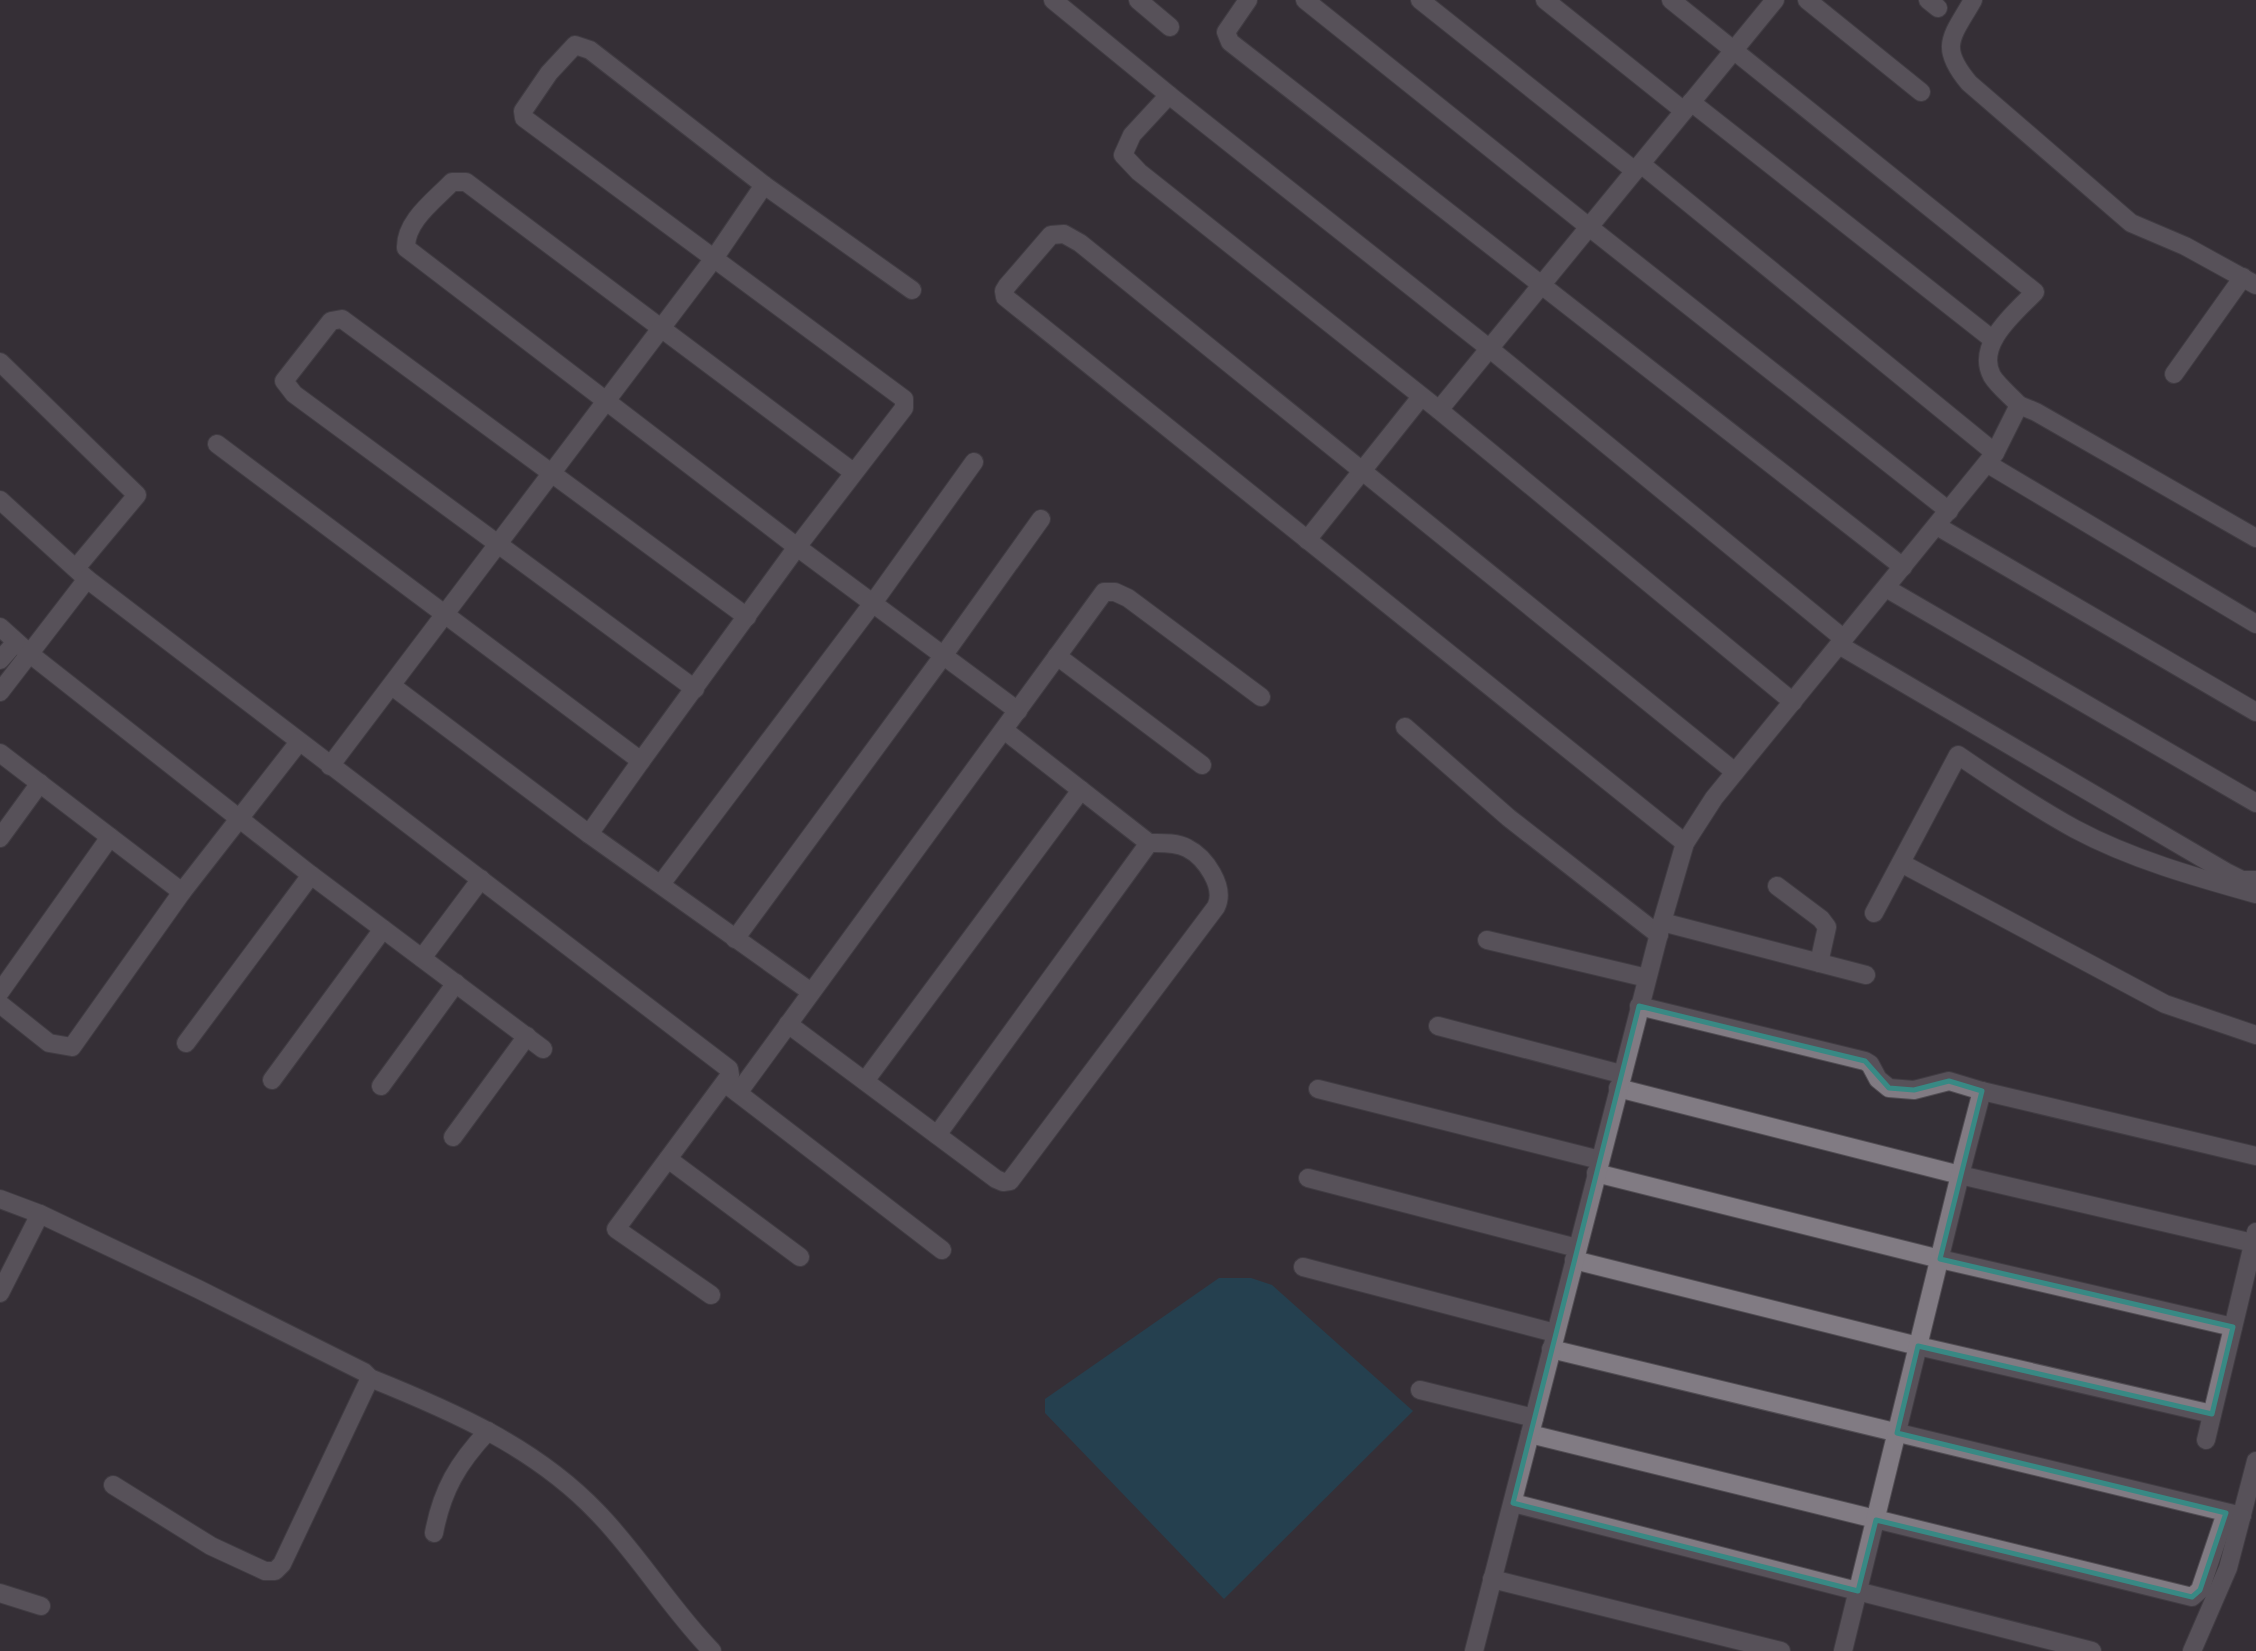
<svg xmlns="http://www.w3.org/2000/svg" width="2256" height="1651" font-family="Roboto,sans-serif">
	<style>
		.water { fill: #13546d }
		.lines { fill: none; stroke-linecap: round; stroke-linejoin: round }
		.minor-casing { stroke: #514d53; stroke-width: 20 }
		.minor { stroke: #817b83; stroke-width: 18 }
		.marked { fill: none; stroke: #388984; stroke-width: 5; stroke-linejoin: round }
	</style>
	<rect width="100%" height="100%" fill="#353037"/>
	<path class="water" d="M 1219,1278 L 1251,1278 L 1272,1285 L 1413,1411 L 1224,1599 L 1045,1413 L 1045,1399 Z"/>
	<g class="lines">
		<defs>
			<g id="minor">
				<path d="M 1053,0 L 1169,95"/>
				<path d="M 1138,0 L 1170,27"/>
				<path d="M 1248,0 L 1226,32 L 1230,42 L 1903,567"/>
				<path d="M 1305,0 L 1589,227 L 1949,511"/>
				<path d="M 1420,0 L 1635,171"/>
				<path d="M 1545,0 L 1684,111"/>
				<path d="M 1807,0 L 1921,92"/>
				<path d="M 1928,0 L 1938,8"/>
				<path d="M 1973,0 C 1952,37 1938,46 1969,83 L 2131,223 L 2185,246 L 2256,285"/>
				<path d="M 1691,102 L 1992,339"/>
				<path d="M 1641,164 L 1995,453"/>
				<path d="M 0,362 L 137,495 L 76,568"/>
				<path d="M 2174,374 L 2243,277"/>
				<path d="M 2019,405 L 2036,412 L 2256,538"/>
				<path d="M 1439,410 L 1775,0"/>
				<path d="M 217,444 L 641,761 L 797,547 L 1018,711"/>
				<path d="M 1988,464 L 2256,624"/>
				<path d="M 853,472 L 466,182 L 452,182 C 435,200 405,221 406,248 L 414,254 L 797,547 L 904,408 L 904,399 L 524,118 L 523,111 L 549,73 L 575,45 L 590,50 L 764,185 L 912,290"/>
				<path d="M 0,500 L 87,579 L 729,1069 L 730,1075 L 616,1229 L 711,1295"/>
				<path d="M 1937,526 L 2256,712"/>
				<path d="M 1307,540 L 1421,397"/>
				<path d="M 1886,588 L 2256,803"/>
				<path d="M 0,627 L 30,654 L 311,875 L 543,1049"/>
				<path d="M 1839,645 L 2226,872 L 2242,880 L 2256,880"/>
				<path d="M 1057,656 L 1202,765"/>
				<path d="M 0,660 L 16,642"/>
				<path d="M 392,686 L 589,834 L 811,992"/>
				<path d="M 695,689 L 294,394 L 284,381 L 331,321 L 342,319 L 747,617"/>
				<path d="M 0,692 L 87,579"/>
				<path d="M 1793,702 L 1439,410 L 1139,172 L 1123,155 L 1132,135 L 1169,95 L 1490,349 L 1844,639"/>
				<path d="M 1405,727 L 1509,818 L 1659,935"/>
				<path d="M 0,753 L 182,892"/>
				<path d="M 330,766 L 715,257 L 764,185"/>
				<path d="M 589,834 L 641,761"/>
				<path d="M 0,838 L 40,783"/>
				<path d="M 1685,843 L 1005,297 L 1004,291 L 1007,286 L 1051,235 L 1064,234 L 1080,243 L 1735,772"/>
				<path d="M 1901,863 L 2165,1004 L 2256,1035"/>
				<path d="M 661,884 L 873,603 L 974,462"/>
				<path d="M 1777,886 L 1821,919 L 1827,927 L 1819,963"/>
				<path d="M 1874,913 L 1958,755 C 1996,781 2035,807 2075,829 C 2131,859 2195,877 2256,894"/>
				<path d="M 1662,922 L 1866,975"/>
				<path d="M 735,939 L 943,656 L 1041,519"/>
				<path d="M 1487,940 L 1647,978"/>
				<path d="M 422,958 L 481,879"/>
				<path d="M 0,992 L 110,837"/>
				<path d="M 0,1004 L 49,1043 L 72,1047 L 182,892 L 299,742"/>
				<path d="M 1639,1006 L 1865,1061 L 1870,1064 L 1878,1079 L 1889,1088 L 1914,1090 L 1949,1081 L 1982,1091 L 2256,1156"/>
				<path d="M 788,1024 L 996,1179 L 1003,1182 L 1010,1181 L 1216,907 C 1226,887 1205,857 1187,848 C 1176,842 1161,843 1149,843 L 1004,730"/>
				<path d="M 1438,1026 L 1621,1074"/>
				<path d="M 186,1043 L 311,875"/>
				<path d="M 272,1080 L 383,929"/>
				<path d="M 865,1081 L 1081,790"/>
				<path d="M 381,1086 L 456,983"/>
				<path d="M 730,1087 L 942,1250"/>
				<path d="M 1618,1088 L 1960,1175 L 2253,1243"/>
				<path d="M 1318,1089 L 1600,1160"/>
				<path d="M 738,1093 L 1104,592 L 1115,592 L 1128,598 L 1261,697"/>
				<path d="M 937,1135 L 1149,843"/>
				<path d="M 453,1137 L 527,1036"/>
				<path d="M 668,1159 L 800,1257"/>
				<path d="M 1596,1173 L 1940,1259 L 2233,1327"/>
				<path d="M 1308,1178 L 1577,1248"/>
				<path d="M 0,1199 L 40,1214 L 198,1289 L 364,1372 L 370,1378 C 452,1411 535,1447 597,1512 C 639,1555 670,1608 712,1651"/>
				<path d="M 1574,1260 L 1918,1346 L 2212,1414"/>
				<path d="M 1303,1267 L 1555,1333"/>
				<path d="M 0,1293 L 40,1214"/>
				<path d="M 1551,1349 L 2242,1516"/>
				<path d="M 1420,1390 L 1534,1418"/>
				<path d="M 1530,1434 L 2192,1597 L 2200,1590 L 2226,1513"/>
				<path d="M 2206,1440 L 2256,1232"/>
				<path d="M 113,1485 L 211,1546 L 265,1571 L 275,1571 L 282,1564 L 370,1378"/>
				<path d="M 1513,1503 L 2092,1651"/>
				<path d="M 434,1533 C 442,1490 458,1463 488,1431"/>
				<path d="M 1492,1579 L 1781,1651"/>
				<path d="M 0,1593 L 41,1606"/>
				<path d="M 1474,1651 L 1662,922 L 1685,843 L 1714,798 L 1995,453 L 2019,405 C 2011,396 1998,386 1992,376 C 1975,344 2016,312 2035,292 L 1671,0"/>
				<path d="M 1843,1651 L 1960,1175 L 1982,1091"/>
				<path d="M 2192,1651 L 2228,1568 L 2256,1461"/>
			</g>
		</defs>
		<use href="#minor" class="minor-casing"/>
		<use href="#minor" class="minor"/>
	</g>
	<path d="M0 0H2256V1651H0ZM 1639,1006 L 1865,1061 L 1889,1088 L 1914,1090 L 1949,1081 L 1982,1091 L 1940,1259 L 2233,1327 L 2212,1414 L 1918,1346 L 1897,1433 L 2226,1513 L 2200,1590 L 2192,1597 L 1876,1520 L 1858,1591 L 1513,1503 Z" fill="#353037" fill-opacity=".55" fill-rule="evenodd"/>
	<path class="marked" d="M 1639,1006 L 1865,1061 L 1889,1088 L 1914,1090 L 1949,1081 L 1982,1091 L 1940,1259 L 2233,1327 L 2212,1414 L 1918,1346 L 1897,1433 L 2226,1513 L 2200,1590 L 2192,1597 L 1876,1520 L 1858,1591 L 1513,1503 Z"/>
</svg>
